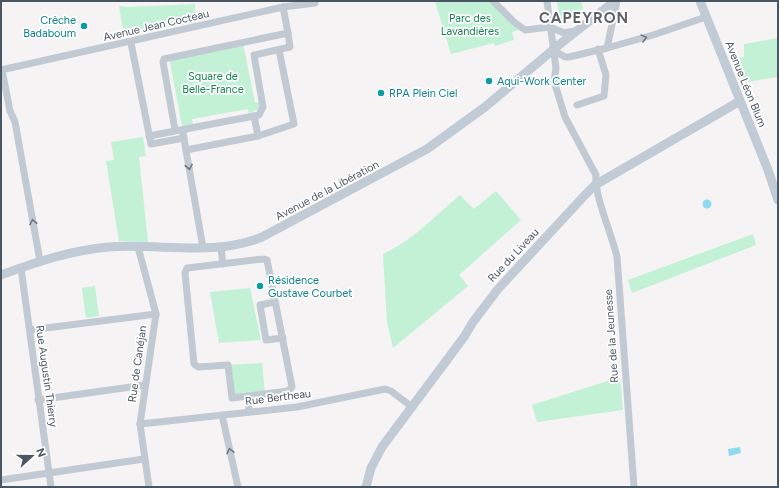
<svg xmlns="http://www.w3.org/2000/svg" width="779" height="488" font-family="Figtree,sans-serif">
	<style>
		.green { fill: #c3f1d5 }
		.water { fill: #90daee }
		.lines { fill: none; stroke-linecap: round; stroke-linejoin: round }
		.street { stroke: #c1cad2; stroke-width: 7 }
		.secondary { stroke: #c1cbd6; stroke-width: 9 }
		.oneway { stroke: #6e7983 }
		.culture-dot { fill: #0f9aa8; stroke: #fff; stroke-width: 1.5 }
		.labels { text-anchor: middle; stroke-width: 3.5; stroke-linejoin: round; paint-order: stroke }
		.park-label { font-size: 11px; fill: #17864f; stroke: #fff }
		.culture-label { font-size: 11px; fill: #0d838f; stroke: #fff; text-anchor: start }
		.street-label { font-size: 11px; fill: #4a5661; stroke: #fff }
		.district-label { font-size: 15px; font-weight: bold; letter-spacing: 1px; fill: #5f6368; stroke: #fff }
	</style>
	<rect width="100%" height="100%" fill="#f5f3f3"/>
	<g class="green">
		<path d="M 435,1 L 490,1 L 519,30 L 512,32 L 514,40 L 495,46 L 494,43 L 451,54 Z"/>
		<path d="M 557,1 L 581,1 L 583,9 L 567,21 L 560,20 Z"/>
		<path d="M 195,4 L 196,22 L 124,35 L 119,6 L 128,7 Z"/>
		<path d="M 778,38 L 778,77 L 740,83 L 730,60 L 744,57 L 744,44 Z"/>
		<path d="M 243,43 L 255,103 L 260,102 L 259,109 L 249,113 L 248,109 L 192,119 L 193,124 L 182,126 L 169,57 Z"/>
		<path d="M 143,137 L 146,156 L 139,157 L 148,242 L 119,241 L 106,161 L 114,160 L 111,142 Z"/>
		<path d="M 496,191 L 521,220 L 459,275 L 468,286 L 393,348 L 387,322 L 383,254 C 412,241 435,216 460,195 L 474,209 Z"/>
		<path d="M 753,234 L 756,245 L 632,293 L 628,280 Z"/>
		<path d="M 95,286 L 99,316 L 86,318 L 82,288 Z"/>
		<path d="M 250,288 L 261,340 L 219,343 L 210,292 Z"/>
		<path d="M 262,363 L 265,394 L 232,398 L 228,365 Z"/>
		<path d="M 620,377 L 623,410 L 537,422 L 532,405 Z"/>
	</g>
	<g class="water">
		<circle cx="707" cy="204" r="4.5"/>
		<path d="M 740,447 L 741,453 L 729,456 L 728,449 Z"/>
	</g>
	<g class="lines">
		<g class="street">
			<path d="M 493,1 L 514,22 L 525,30 L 550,27"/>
			<path d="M 547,1 L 556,68 L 554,81 L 565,117 L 596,175 C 594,196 612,234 617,257 L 634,487"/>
			<path d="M 550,27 L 564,33 L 575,31"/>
			<path d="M 131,43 L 151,144 L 184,138"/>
			<path d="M 607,48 L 653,35 L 706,17"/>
			<path d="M 553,50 L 565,57 L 569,57 L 607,48 L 617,1"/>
			<path d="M 1,70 L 283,7 L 315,3"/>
			<path d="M 2,70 L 10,111 L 15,122 L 40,261"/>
			<path d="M 577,105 L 604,96 L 606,75 L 598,49"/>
			<path d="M 175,130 L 163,62 L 164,59 L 288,33 L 283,7"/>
			<path d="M 183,133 L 203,248"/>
			<path d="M 149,136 L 259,115 L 263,107 L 254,55 L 290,47 L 288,33"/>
			<path d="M 258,136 L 294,124 L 279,50"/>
			<path d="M 186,150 L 258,136 L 254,116"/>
			<path d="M 138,247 L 156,314 L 140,424 L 149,487"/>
			<path d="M 221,248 L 223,264"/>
			<path d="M 263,259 L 267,260 L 292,387 L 288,391 L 232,398 L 228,365 L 198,367 L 194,364 L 185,273 L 187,268 Z"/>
			<path d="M 21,268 L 51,487"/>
			<path d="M 275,302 L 260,305 L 266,340 L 283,338"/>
			<path d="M 30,330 L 156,314"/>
			<path d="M 248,396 L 249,412"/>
			<path d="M 38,400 L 145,385"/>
			<path d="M 222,415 L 238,487"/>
			<path d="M 140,424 L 297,407 L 385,389 L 391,391 L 412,407"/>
			<path d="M 1,480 L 144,459"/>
		</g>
		<g class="secondary">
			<path d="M 700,1 L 768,170 L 778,200"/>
			<path d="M 1,275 C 37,262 71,250 109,247 C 161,243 213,257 262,237 L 427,149 L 485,107 L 560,44 L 615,1"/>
			<path d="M 366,487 L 371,468 L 382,447 L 464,337 L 473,322 L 498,289 L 585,195 L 595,185 L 740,101"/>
		</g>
	</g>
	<defs><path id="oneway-chevron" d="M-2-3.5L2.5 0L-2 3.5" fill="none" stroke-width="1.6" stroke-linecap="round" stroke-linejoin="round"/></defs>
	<g class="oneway">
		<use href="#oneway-chevron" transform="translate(644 38) rotate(-15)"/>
		<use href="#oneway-chevron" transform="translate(189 167) rotate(80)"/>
		<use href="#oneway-chevron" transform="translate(33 222) rotate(-101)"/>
		<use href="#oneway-chevron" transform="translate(230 451) rotate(-102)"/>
	</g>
	<g class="culture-dot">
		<circle cx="84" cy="26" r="4"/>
		<circle cx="489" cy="81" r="4"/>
		<circle cx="381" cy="93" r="4"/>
		<circle cx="260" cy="286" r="4"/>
	</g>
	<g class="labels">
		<g class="park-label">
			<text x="470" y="22">Parc des<tspan x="470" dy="13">Lavandières</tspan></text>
			<text x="213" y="80">Square de<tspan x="213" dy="13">Belle-France</tspan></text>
		</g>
		<g class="culture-label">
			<text x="76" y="24" text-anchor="end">Crèche<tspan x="76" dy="13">Badaboum</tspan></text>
			<text x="497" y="85">Aqui-Work Center</text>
			<text x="389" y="97">RPA Plein Ciel</text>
			<text x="268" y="284">Résidence<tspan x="268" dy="13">Gustave Courbet</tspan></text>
		</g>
		<g class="street-label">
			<text transform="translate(156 25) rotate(-13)" y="4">Avenue Jean Cocteau</text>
			<text transform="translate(746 84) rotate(68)" y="4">Avenue Léon Blum</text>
			<text transform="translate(327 190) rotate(-28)" y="4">Avenue de la Libération</text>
			<text transform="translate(513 255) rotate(-47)" y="4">Rue du Liveau</text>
			<text transform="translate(611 336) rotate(-94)" y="4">Rue de la Jeunesse</text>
			<text transform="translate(137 364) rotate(-82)" y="4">Rue de Canéjan</text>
			<text transform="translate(47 376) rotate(82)" y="4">Rue Augustin Thierry</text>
			<text transform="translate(278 397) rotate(-7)" y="4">Rue Bertheau</text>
		</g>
		<g class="district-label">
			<text x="584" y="23">CAPEYRON</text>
		</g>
	</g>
	<rect width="779" height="488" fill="none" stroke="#4a5661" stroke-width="4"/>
	<g transform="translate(32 456) rotate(69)" stroke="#ffffff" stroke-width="3" paint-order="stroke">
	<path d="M0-3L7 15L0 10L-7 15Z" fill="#4a5661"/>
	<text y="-6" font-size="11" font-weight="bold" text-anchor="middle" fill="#4a5661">N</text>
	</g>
</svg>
